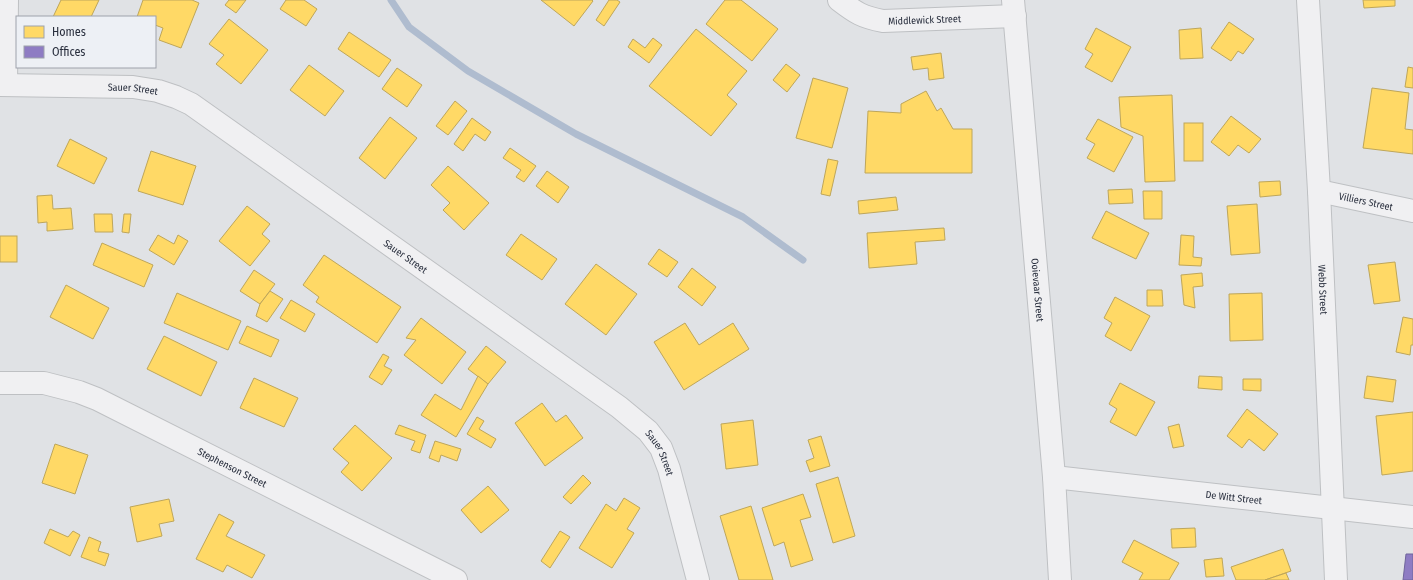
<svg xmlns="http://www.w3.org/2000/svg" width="1413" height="580" font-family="'Fira Sans Condensed',sans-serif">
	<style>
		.homes { fill: #ffd966; stroke: #bea65a }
		.offices { fill: #8e7cc3; stroke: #6f659b }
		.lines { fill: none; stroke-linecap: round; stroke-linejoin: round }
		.stream { stroke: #afbccf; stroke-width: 7 }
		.street-casing { stroke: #bec0c3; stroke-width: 24 }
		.street { stroke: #f0f0f2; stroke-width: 22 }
		.labels { text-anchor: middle; stroke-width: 4; stroke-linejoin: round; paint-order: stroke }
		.street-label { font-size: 10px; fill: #282e3d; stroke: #edf0f5 }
	</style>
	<rect width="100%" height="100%" fill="#e0e2e5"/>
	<g class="homes">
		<path d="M 61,0 L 99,0 L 91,17 L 53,17 Z"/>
		<path d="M 143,0 L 192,0 L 199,3 L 181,48 L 159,40 L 163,28 L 155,25 L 155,17 L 137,17 Z"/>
		<path d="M 229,0 L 246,0 L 236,13 L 225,5 Z"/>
		<path d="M 286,0 L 304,0 L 317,9 L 306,26 L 280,9 Z"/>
		<path d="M 541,0 L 592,0 L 593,1 L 574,26 Z"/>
		<path d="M 609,0 L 617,0 L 620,2 L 604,26 L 596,20 Z"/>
		<path d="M 725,0 L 741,0 L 778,29 L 752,61 L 706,24 Z"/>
		<path d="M 1363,0 L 1395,0 L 1395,6 L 1364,8 Z"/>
		<path d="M 229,19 L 268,50 L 241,84 L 216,64 L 224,55 L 209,44 Z"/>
		<path d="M 1229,22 L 1254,39 L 1243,54 L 1238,51 L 1231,61 L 1211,48 Z"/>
		<path d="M 1096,28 L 1131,47 L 1112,82 L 1085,67 L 1093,54 L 1085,49 Z"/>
		<path d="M 1201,28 L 1203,58 L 1180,59 L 1179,30 Z"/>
		<path d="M 696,29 L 747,71 L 727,95 L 737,104 L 711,136 L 649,86 Z"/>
		<path d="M 349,32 L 391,60 L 379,77 L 338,49 Z"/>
		<path d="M 653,38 L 662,45 L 649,63 L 628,47 L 633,39 L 645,48 Z"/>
		<path d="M 941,53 L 944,78 L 929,80 L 928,68 L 913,70 L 911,57 Z"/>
		<path d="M 786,64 L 800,75 L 787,92 L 773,80 Z"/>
		<path d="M 309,65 L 344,91 L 325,116 L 290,90 Z"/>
		<path d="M 1408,67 L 1413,68 L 1413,88 L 1405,87 Z"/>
		<path d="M 397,68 L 422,85 L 407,107 L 382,89 Z"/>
		<path d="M 813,78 L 848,88 L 832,148 L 796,138 Z"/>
		<path d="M 1372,88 L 1409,93 L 1405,129 L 1413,130 L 1413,154 L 1363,148 Z"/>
		<path d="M 926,91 L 937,111 L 941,108 L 953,129 L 972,129 L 972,173 L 865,173 L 868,111 L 901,113 L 901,104 Z"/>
		<path d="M 1172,95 L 1175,181 L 1145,182 L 1143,136 L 1121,127 L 1119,97 Z"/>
		<path d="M 455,101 L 467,111 L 448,135 L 436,126 Z"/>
		<path d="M 1231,116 L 1261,139 L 1249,153 L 1238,145 L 1229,156 L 1211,142 Z"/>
		<path d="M 390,117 L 417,138 L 385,179 L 359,158 Z"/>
		<path d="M 472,118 L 491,132 L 485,141 L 475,134 L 463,151 L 454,144 Z"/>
		<path d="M 1098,119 L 1133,137 L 1114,172 L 1087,158 L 1095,144 L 1086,139 Z"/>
		<rect x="1184" y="123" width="19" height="38"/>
		<path d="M 70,139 L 107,158 L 94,184 L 57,166 Z"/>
		<path d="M 510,148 L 536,166 L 524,182 L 516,177 L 521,170 L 503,158 Z"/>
		<path d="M 151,151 L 196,166 L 183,205 L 138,191 Z"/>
		<path d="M 828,159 L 838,161 L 830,196 L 821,194 Z"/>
		<path d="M 448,166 L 489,203 L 464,230 L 443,210 L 450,203 L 431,185 Z"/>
		<path d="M 547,171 L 569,187 L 558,203 L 536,186 Z"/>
		<path d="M 1280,181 L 1281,195 L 1260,197 L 1259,182 Z"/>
		<path d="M 1132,189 L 1133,203 L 1109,204 L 1108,190 Z"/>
		<path d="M 1143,191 L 1162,191 L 1162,219 L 1144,219 Z"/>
		<path d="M 52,195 L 53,209 L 71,208 L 73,229 L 47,231 L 47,222 L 38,223 L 37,196 Z"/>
		<path d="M 896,197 L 898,210 L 859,214 L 858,201 Z"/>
		<path d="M 1257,204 L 1260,253 L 1231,255 L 1227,206 Z"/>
		<path d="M 247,206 L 270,224 L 262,234 L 270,241 L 250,266 L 219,241 Z"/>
		<path d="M 1106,211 L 1149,233 L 1136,259 L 1092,238 Z"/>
		<path d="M 94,214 L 112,214 L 113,232 L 95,232 Z"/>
		<path d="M 124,214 L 131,214 L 129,233 L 122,232 Z"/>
		<path d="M 944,228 L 945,240 L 915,242 L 917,264 L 869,268 L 867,233 Z"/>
		<path d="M 521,234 L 557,259 L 542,280 L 506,255 Z"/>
		<path d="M 158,235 L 174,244 L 178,235 L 188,241 L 174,265 L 149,250 Z"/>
		<path d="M 1181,235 L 1194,236 L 1193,257 L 1202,258 L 1201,266 L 1179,265 Z"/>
		<rect x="0" y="236" width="17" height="26"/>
		<path d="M 102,243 L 153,265 L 144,287 L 93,265 Z"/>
		<path d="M 659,249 L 678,262 L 667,277 L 648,264 Z"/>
		<path d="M 324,255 L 401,307 L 377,343 L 316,302 L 319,297 L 303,285 Z"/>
		<path d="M 1395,262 L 1400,301 L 1374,304 L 1368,265 Z"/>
		<path d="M 596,264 L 637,294 L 606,335 L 565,304 Z"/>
		<path d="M 692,268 L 716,287 L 702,306 L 678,287 Z"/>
		<path d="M 254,270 L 275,284 L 260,304 L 240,291 Z"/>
		<path d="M 1202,273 L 1203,286 L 1193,287 L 1195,308 L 1184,305 L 1181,275 Z"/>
		<path d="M 66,285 L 109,308 L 93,339 L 50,317 Z"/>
		<path d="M 1147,290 L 1162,290 L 1163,306 L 1147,306 Z"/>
		<path d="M 270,291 L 283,299 L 267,322 L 256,316 L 260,304 Z"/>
		<path d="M 177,293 L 241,321 L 228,350 L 164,323 Z"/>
		<path d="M 1262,293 L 1263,340 L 1230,341 L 1229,294 Z"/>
		<path d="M 1115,297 L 1150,316 L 1131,351 L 1105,336 L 1112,323 L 1104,318 Z"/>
		<path d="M 291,300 L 315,314 L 305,332 L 280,318 Z"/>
		<path d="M 1403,317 L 1413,319 L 1413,345 L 1411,345 L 1410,355 L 1396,352 Z"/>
		<path d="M 421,318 L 466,352 L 442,384 L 404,355 L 416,340 L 406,338 Z"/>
		<path d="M 685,323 L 699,345 L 733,323 L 749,349 L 684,390 L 654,342 Z"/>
		<path d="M 247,326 L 279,340 L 271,357 L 239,343 Z"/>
		<path d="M 164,336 L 217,362 L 201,396 L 147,369 Z"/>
		<path d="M 486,346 L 506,362 L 488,384 L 468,369 Z"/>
		<path d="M 383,354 L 389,357 L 384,366 L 392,370 L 382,385 L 369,377 Z"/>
		<path d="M 478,376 L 488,384 L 456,437 L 421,415 L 435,394 L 461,410 Z"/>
		<path d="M 1199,376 L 1222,377 L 1222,390 L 1198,388 Z"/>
		<path d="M 1367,376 L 1396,380 L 1393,402 L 1364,398 Z"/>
		<path d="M 254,378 L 298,398 L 284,427 L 240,408 Z"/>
		<path d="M 1243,379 L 1261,379 L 1261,391 L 1243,390 Z"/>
		<path d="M 1120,383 L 1155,402 L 1136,436 L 1110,422 L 1117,409 L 1109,404 Z"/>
		<path d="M 542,403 L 556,422 L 566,415 L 583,438 L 545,466 L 515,423 Z"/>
		<path d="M 1247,409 L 1278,434 L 1264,451 L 1249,439 L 1242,448 L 1227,436 Z"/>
		<path d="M 1413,412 L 1413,471 L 1382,475 L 1376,416 Z"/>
		<path d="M 477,417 L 484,421 L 479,429 L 496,439 L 491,448 L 467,434 Z"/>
		<path d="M 753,420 L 758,465 L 726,469 L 721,424 Z"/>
		<path d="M 1179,424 L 1184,446 L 1173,448 L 1168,427 Z"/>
		<path d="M 355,425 L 392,458 L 362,491 L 341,472 L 349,463 L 333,449 Z"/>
		<path d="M 399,425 L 426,435 L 420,453 L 411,450 L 415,441 L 395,434 Z"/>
		<path d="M 821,436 L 830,466 L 810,472 L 806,461 L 814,458 L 808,440 Z"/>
		<path d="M 435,441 L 461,449 L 457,461 L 441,455 L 439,462 L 429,458 Z"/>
		<path d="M 55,444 L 88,455 L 75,494 L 42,483 Z"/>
		<path d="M 583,475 L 591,483 L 571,504 L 563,497 Z"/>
		<path d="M 838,477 L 855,536 L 833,543 L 816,484 Z"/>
		<path d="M 488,486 L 509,510 L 481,533 L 461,510 Z"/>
		<path d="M 803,494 L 811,517 L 800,520 L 813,560 L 791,567 L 784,542 L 774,546 L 762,508 Z"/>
		<path d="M 624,498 L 640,508 L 627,529 L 634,533 L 612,568 L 579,548 L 606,504 L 616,511 Z"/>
		<path d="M 169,499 L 174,521 L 159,524 L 162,536 L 137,542 L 130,507 Z"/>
		<path d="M 751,506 L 773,580 L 739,580 L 720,516 Z"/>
		<path d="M 219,514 L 234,522 L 226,536 L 265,555 L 252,578 L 227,565 L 223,572 L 196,559 Z"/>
		<path d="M 1195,528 L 1196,547 L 1172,548 L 1171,529 Z"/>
		<path d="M 50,529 L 68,537 L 73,531 L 80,535 L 70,556 L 44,543 Z"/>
		<path d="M 560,531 L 570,537 L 550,568 L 541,561 Z"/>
		<path d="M 89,537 L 101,542 L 98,551 L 109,554 L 105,566 L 81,557 Z"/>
		<path d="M 1134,540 L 1179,563 L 1169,580 L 1139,580 L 1143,573 L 1122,562 Z"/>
		<path d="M 1283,549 L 1291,571 L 1265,580 L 1236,580 L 1231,567 Z"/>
		<path d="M 1222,558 L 1224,576 L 1206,577 L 1204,560 Z"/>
		<path d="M 1286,573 L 1289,580 L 1265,580 Z"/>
	</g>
	<path class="offices" d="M 1406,554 L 1413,554 L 1413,580 L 1403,580 Z"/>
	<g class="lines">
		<path class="stream" d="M 391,0 L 409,27 L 468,71 L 576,134 L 743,217 L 803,260"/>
		<defs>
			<g id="street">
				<path id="s1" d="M 839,0 C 856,13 862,17 883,21 L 1015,16"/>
				<path id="s2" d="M 1013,0 L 1054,477 L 1060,580"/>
				<path id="s3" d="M 1308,0 L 1319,191 L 1336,580"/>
				<path id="s4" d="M 0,85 L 133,87 L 158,91 L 176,97 L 191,104 L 619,407 L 648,431 L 661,448 L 669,469 L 698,580"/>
				<path d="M 6,85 L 7,0"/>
				<path id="s5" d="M 1319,191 L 1413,211"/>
				<path id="s6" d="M 0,383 L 44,383 L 79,392 L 97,399 L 456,580"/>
				<path id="s7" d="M 1054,477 L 1413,517"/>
			</g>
		</defs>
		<use href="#street" class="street-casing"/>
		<use href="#street" class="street"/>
	</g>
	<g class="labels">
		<g class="street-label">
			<text dy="4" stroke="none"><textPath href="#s1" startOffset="91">Middlewick Street</textPath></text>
			<text dy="4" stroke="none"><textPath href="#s4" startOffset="133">Sauer Street</textPath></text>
			<text dy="4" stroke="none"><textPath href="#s5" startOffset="48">Villiers Street</textPath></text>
			<text dy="4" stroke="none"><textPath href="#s4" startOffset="457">Sauer Street</textPath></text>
			<text dy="4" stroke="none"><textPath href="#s2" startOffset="291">Ooievaar Street</textPath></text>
			<text dy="4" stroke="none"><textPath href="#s3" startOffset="290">Webb Street</textPath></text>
			<text dy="4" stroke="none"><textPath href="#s4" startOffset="781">Sauer Street</textPath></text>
			<text dy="4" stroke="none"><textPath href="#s6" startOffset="251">Stephenson Street</textPath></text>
			<text dy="4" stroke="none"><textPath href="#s7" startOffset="181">De Witt Street</textPath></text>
		</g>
	</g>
	<rect x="16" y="16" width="140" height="52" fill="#edf0f5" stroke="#9ea2ab"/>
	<rect x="24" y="26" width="20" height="12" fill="#ffd966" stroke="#9ea2ab"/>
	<text x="52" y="36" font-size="12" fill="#282e3d">Homes</text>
	<rect x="24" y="46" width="20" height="12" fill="#8e7cc3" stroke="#9ea2ab"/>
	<text x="52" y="56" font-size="12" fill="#282e3d">Offices</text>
</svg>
